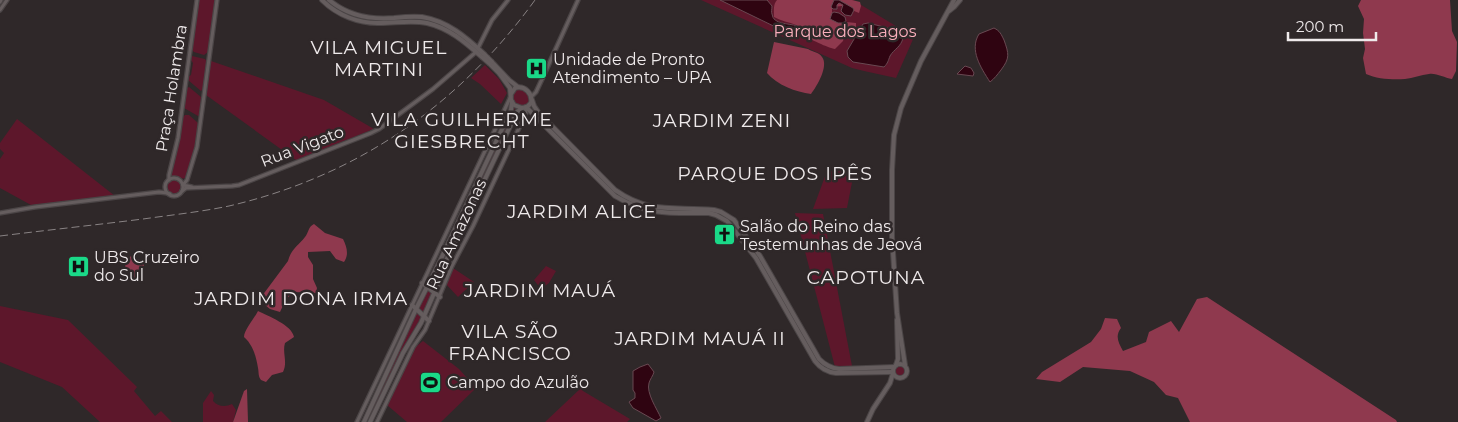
<svg xmlns="http://www.w3.org/2000/svg" width="1458" height="422" font-family="Montserrat,sans-serif">
	<style>
		.green { fill: #5d172b }
		.forest { fill: #8f394e }
		.water { fill: #2f0411; stroke: #694952 }
		.lines { fill: none; stroke-linecap: round; stroke-linejoin: round }
		.tertiary-casing { stroke: #4b4546; stroke-width: 5.5 }
		.secondary-casing { stroke: #4b4546; stroke-width: 6 }
		.tertiary { stroke: #655d5e; stroke-width: 3 }
		.secondary { stroke: #655d5e; stroke-width: 4 }
		.rail { stroke: #898384; stroke-width: 1; stroke-dasharray: 8 4; stroke-linecap: butt }
		.secondary-bridge-casing { stroke: #4b4546; stroke-width: 6; stroke-linecap: butt }
		.secondary-bridge { stroke: #655d5e; stroke-width: 4 }
		.labels { text-anchor: middle; stroke-width: 5; stroke-linejoin: round; paint-order: stroke }
		.park-label { font-size: 16px; fill: #faafbc; stroke: #2f2829 }
		.poi-label { font-size: 16px; fill: #efeaeb; stroke: #2f2829; text-anchor: start }
		.street-label { font-size: 16px; fill: #efeaeb; stroke: #2f2829 }
		.quarter-label { font-size: 19px; letter-spacing: 1px; fill: #efeaeb; stroke: #2f2829 }
	</style>
	<rect width="100%" height="100%" fill="#2f2829"/>
	<g class="green">
		<path d="M 199,0 L 215,0 L 208,52 L 204,55 L 194,52 L 192,50 Z"/>
		<path d="M 701,0 L 853,0 L 914,37 L 896,78 L 864,71 L 852,68 Z"/>
		<path d="M 192,56 L 205,59 L 207,62 L 203,89 L 201,91 L 188,80 L 188,77 L 191,75 L 193,63 L 191,60 Z"/>
		<path d="M 211,61 L 324,100 L 374,129 L 296,160 L 206,95 Z"/>
		<path d="M 485,65 L 499,79 L 507,93 L 501,104 L 480,84 L 471,78 Z"/>
		<path d="M 189,87 L 201,97 L 200,115 L 198,116 L 184,108 L 187,88 Z"/>
		<circle cx="521" cy="98" r="9"/>
		<path d="M 513,107 L 515,108 L 511,120 L 445,261 L 440,277 L 421,318 L 410,336 L 389,377 L 368,422 L 365,422 Z"/>
		<path d="M 185,115 L 189,115 L 198,123 L 196,145 L 185,178 C 180,180 176,176 171,177 L 170,176 L 180,139 L 182,118 Z"/>
		<path d="M 17,119 L 115,196 L 31,205 L 0,188 L 0,159 L 4,153 L 0,149 L 0,143 Z"/>
		<path d="M 827,171 L 854,172 L 847,208 L 813,209 Z"/>
		<circle cx="174" cy="187" r="7"/>
		<path d="M 795,213 L 823,214 L 852,366 L 835,367 Z"/>
		<path d="M 546,266 L 556,271 L 549,283 L 541,289 L 534,280 Z"/>
		<path d="M 453,268 L 474,282 L 458,297 L 446,284 Z"/>
		<path d="M 0,306 L 68,320 L 137,387 L 134,391 L 155,416 L 161,411 L 172,422 L 100,422 L 62,387 L 0,362 Z"/>
		<path d="M 423,341 L 459,369 L 476,388 L 441,422 L 407,422 L 387,405 L 414,348 Z"/>
		<circle cx="900" cy="371" r="6"/>
		<path d="M 581,388 L 583,391 L 630,419 L 627,422 L 545,422 Z"/>
		<path d="M 211,391 L 214,395 L 213,401 C 218,407 226,407 232,404 L 236,410 L 233,422 L 203,422 L 203,403 Z"/>
	</g>
	<g class="forest">
		<path d="M 777,0 L 852,0 L 860,2 L 861,6 L 859,13 L 842,6 L 832,7 L 832,18 L 836,21 L 856,23 L 856,28 L 854,32 L 844,37 L 843,41 L 835,49 C 829,48 808,39 803,34 C 800,31 800,28 796,25 C 789,22 781,21 774,17 C 774,11 773,4 777,0 Z"/>
		<path d="M 1361,0 L 1450,0 L 1452,31 L 1457,42 L 1456,71 L 1452,79 C 1444,78 1437,73 1429,74 C 1421,75 1413,78 1405,79 C 1393,80 1377,79 1366,74 L 1363,58 L 1365,49 L 1363,33 L 1364,19 L 1358,6 Z"/>
		<path d="M 774,42 L 808,49 C 812,52 819,52 822,57 C 829,66 817,86 811,94 C 796,92 777,85 767,73 Z"/>
		<path d="M 314,224 L 325,233 L 343,239 C 347,247 349,255 344,262 L 336,259 L 330,251 L 308,252 L 308,257 L 313,265 L 313,279 L 317,288 L 316,293 L 294,292 L 286,299 L 280,312 L 270,309 L 259,300 L 288,261 C 291,249 298,246 305,237 C 309,232 308,227 314,224 Z"/>
		<path d="M 131,256 L 144,262 L 144,282 L 134,282 L 126,277 L 125,263 Z"/>
		<path d="M 1207,297 L 1396,420 L 1397,422 L 1190,422 L 1178,398 L 1166,395 L 1154,382 L 1130,371 L 1083,367 L 1060,382 L 1036,379 L 1042,372 L 1091,342 L 1101,329 L 1105,318 L 1117,319 L 1121,328 C 1115,336 1118,342 1123,351 L 1146,342 L 1149,332 L 1171,321 L 1179,332 L 1197,299 Z"/>
		<path d="M 258,311 C 268,316 292,325 294,337 L 285,343 C 282,353 288,362 283,372 L 272,375 L 266,382 L 261,380 C 258,376 259,373 258,368 C 256,356 253,345 244,337 C 244,330 254,319 258,311 Z"/>
		<path d="M 247,389 L 248,422 L 233,422 L 244,391 Z"/>
	</g>
	<g class="water">
		<path d="M 720,0 L 767,0 L 772,6 C 772,9 771,12 772,14 C 773,25 789,23 797,26 L 798,29 L 796,33 L 792,35 Z"/>
		<path d="M 834,0 L 839,0 L 853,8 L 854,10 L 851,16 L 845,15 L 841,11 L 843,5 L 839,3 L 837,5 L 837,9 L 833,9 L 831,7 Z"/>
		<path d="M 834,12 L 839,13 L 845,17 L 846,21 L 843,23 L 838,23 L 830,19 L 832,13 Z"/>
		<path d="M 868,23 L 892,29 L 901,34 L 903,38 C 901,47 894,49 890,56 C 888,61 888,63 884,67 L 853,62 L 848,57 L 847,51 L 863,24 Z"/>
		<path d="M 994,28 C 1000,31 1001,34 1004,40 C 1009,54 1010,58 1001,70 C 997,75 995,78 990,82 C 981,68 969,50 979,34 Z"/>
		<path d="M 965,66 L 971,68 L 974,73 L 973,76 L 957,74 Z"/>
		<path d="M 648,364 L 654,372 C 653,376 650,379 649,383 C 646,393 657,409 661,418 L 656,421 L 633,408 L 629,402 L 635,398 L 635,393 L 633,390 L 633,371 L 640,367 Z"/>
	</g>
	<g class="lines">
		<defs>
			<g id="tertiary">
				<path d="M 0,2 L 1,0"/>
				<path d="M 0,10 L 7,0"/>
				<path d="M 478,48 L 492,20 L 508,0"/>
				<path d="M 531,97 L 536,92 L 543,77 L 578,0"/>
				<circle cx="174" cy="187" r="9"/>
				<path d="M 169,180 L 169,175 L 178,138 L 197,0"/>
				<path d="M 192,187 L 183,185 L 187,180 L 197,147 L 217,0"/>
				<path d="M 182,191 L 186,188 L 232,186 L 239,185 L 371,133 L 379,129 L 433,89 L 476,52"/>
				<path d="M 0,213 L 35,207 L 159,192 L 167,193 L 170,194"/>
				<path d="M 357,422 L 511,96"/>
				<path d="M 377,422 L 413,347 L 425,330 L 452,266 L 473,226 L 526,113 L 525,108"/>
			</g>
			<g id="secondary">
				<path d="M 322,0 C 337,15 359,24 381,23 C 396,23 411,20 427,23 C 449,28 465,42 482,57"/>
				<path d="M 329,0 C 348,16 370,20 394,18 C 403,17 413,16 422,17 C 447,21 466,37 484,54"/>
				<path d="M 949,11 L 954,7 L 960,0"/>
				<path d="M 492,62 L 509,80 L 518,87"/>
				<path d="M 490,64 L 499,73 L 510,88 L 511,100 L 514,105 L 522,108 L 527,107 L 531,103 C 533,94 525,85 515,88 L 511,94"/>
				<path d="M 532,100 L 534,106 L 538,112 L 615,190 C 650,215 676,206 714,210 L 721,212 L 734,220 L 760,256 L 819,359 C 825,365 830,368 839,369 L 894,367"/>
				<path d="M 526,107 L 615,196 C 649,216 672,213 709,213 L 716,215 L 727,221 L 756,258 L 815,361 C 821,369 827,372 836,373 L 893,372"/>
				<path d="M 422,283 L 440,297"/>
				<path d="M 412,305 L 429,321"/>
				<circle cx="900" cy="371" r="7"/>
				<path d="M 896,365 L 898,359 L 897,320"/>
				<path d="M 905,365 L 897,313 L 892,237 L 892,170 L 894,135 L 901,108 L 921,61 L 954,0"/>
				<path d="M 364,422 L 416,309 L 440,261 L 511,110 L 512,102"/>
				<path d="M 370,422 L 403,353 L 421,323 L 439,282 L 445,263 L 513,120 L 517,112 L 522,108"/>
				<path d="M 867,422 L 873,409 L 890,383 L 893,373"/>
			</g>
		</defs>
		<use href="#tertiary" class="tertiary-casing"/>
		<use href="#secondary" class="secondary-casing"/>
		<use href="#tertiary" class="tertiary"/>
		<use href="#secondary" class="secondary"/>
		<path class="rail" d="M 0,236 C 48,230 95,225 143,219 C 171,215 200,212 229,206 C 357,176 458,106 535,0"/>
		<defs>
			<g id="secondary-bridge">
				<path d="M 484,54 L 492,62"/>
				<path d="M 482,57 L 490,64"/>
			</g>
		</defs>
		<use href="#secondary-bridge" class="secondary-bridge-casing"/>
		<use href="#secondary-bridge" class="secondary-bridge"/>
	</g>
	<defs>
		<symbol id="hospital-square" viewBox="-11 -11 22 22"><rect x="-9" y="-9" width="18" height="18" rx="4" fill="#1ad988" stroke="#2f2829"/><path d="M-5-5h3v3.5h4V-5h3V5h-3V1.5h-4V5h-3Z" fill="#111"/></symbol>
		<symbol id="church-square" viewBox="-11 -11 22 22"><rect x="-9" y="-9" width="18" height="18" rx="4" fill="#1ad988" stroke="#2f2829"/><path d="M-1.2-6h2.4v3.5h3.3v2.4h-3.3V6h-2.4V-.1h-3.3v-2.4h3.3Z" fill="#111"/></symbol>
		<symbol id="stadium-square" viewBox="-11 -11 22 22"><rect x="-9" y="-9" width="18" height="18" rx="4" fill="#1ad988" stroke="#2f2829"/><path d="M0-5a6.5 5 0 1 0 0 10a6.5 5 0 1 0 0-10ZM-3.5-1.8h7v3.6h-7Z" fill="#111"/></symbol>
	</defs>
	<g fill-rule="evenodd">
		<use href="#hospital-square" x="524" y="56" width="25" height="25"/>
		<use href="#church-square" x="712" y="222" width="25" height="25"/>
		<use href="#hospital-square" x="66" y="254" width="25" height="25"/>
		<use href="#stadium-square" x="418" y="370" width="25" height="25"/>
	</g>
	<g class="labels">
		<g class="park-label">
			<text x="845" y="37">Parque dos Lagos</text>
		</g>
		<g class="poi-label">
			<text x="553" y="65">Unidade de Pronto<tspan x="553" dy="18">Atendimento – UPA</tspan></text>
			<text x="740" y="232">Salão do Reino das<tspan x="740" dy="18">Testemunhas de Jeová</tspan></text>
			<text x="94" y="263">UBS Cruzeiro<tspan x="94" dy="18">do Sul</tspan></text>
			<text x="447" y="388">Campo do Azulão</text>
		</g>
		<g class="street-label">
			<text transform="translate(171 88) rotate(-81)" y="6">Praça Holambra</text>
			<text transform="translate(302 146) rotate(-21)" y="6">Rua Vigato</text>
			<text transform="translate(456 234) rotate(-65)" y="6">Rua Amazonas</text>
		</g>
		<g class="quarter-label">
			<text x="379" y="54">VILA MIGUEL<tspan x="379" dy="22">MARTINI</tspan></text>
			<text x="462" y="126">VILA GUILHERME<tspan x="462" dy="22">GIESBRECHT</tspan></text>
			<text x="722" y="127">JARDIM ZENI</text>
			<text x="775" y="180">PARQUE DOS IPÊS</text>
			<text x="582" y="218">JARDIM ALICE</text>
			<text x="866" y="284">CAPOTUNA</text>
			<text x="540" y="297">JARDIM MAUÁ</text>
			<text x="301" y="305">JARDIM DONA IRMA</text>
			<text x="510" y="338">VILA SÃO<tspan x="510" dy="22">FRANCISCO</tspan></text>
			<text x="700" y="345">JARDIM MAUÁ II</text>
		</g>
	</g>
	<path d="M1288 32v8h88v-8" fill="none" stroke="#efeaeb" stroke-width="2.5"/>
	<text x="1296" y="32" font-size="15" fill="#efeaeb" stroke="#2f2829" stroke-width="4" paint-order="stroke">200 m</text>
</svg>
